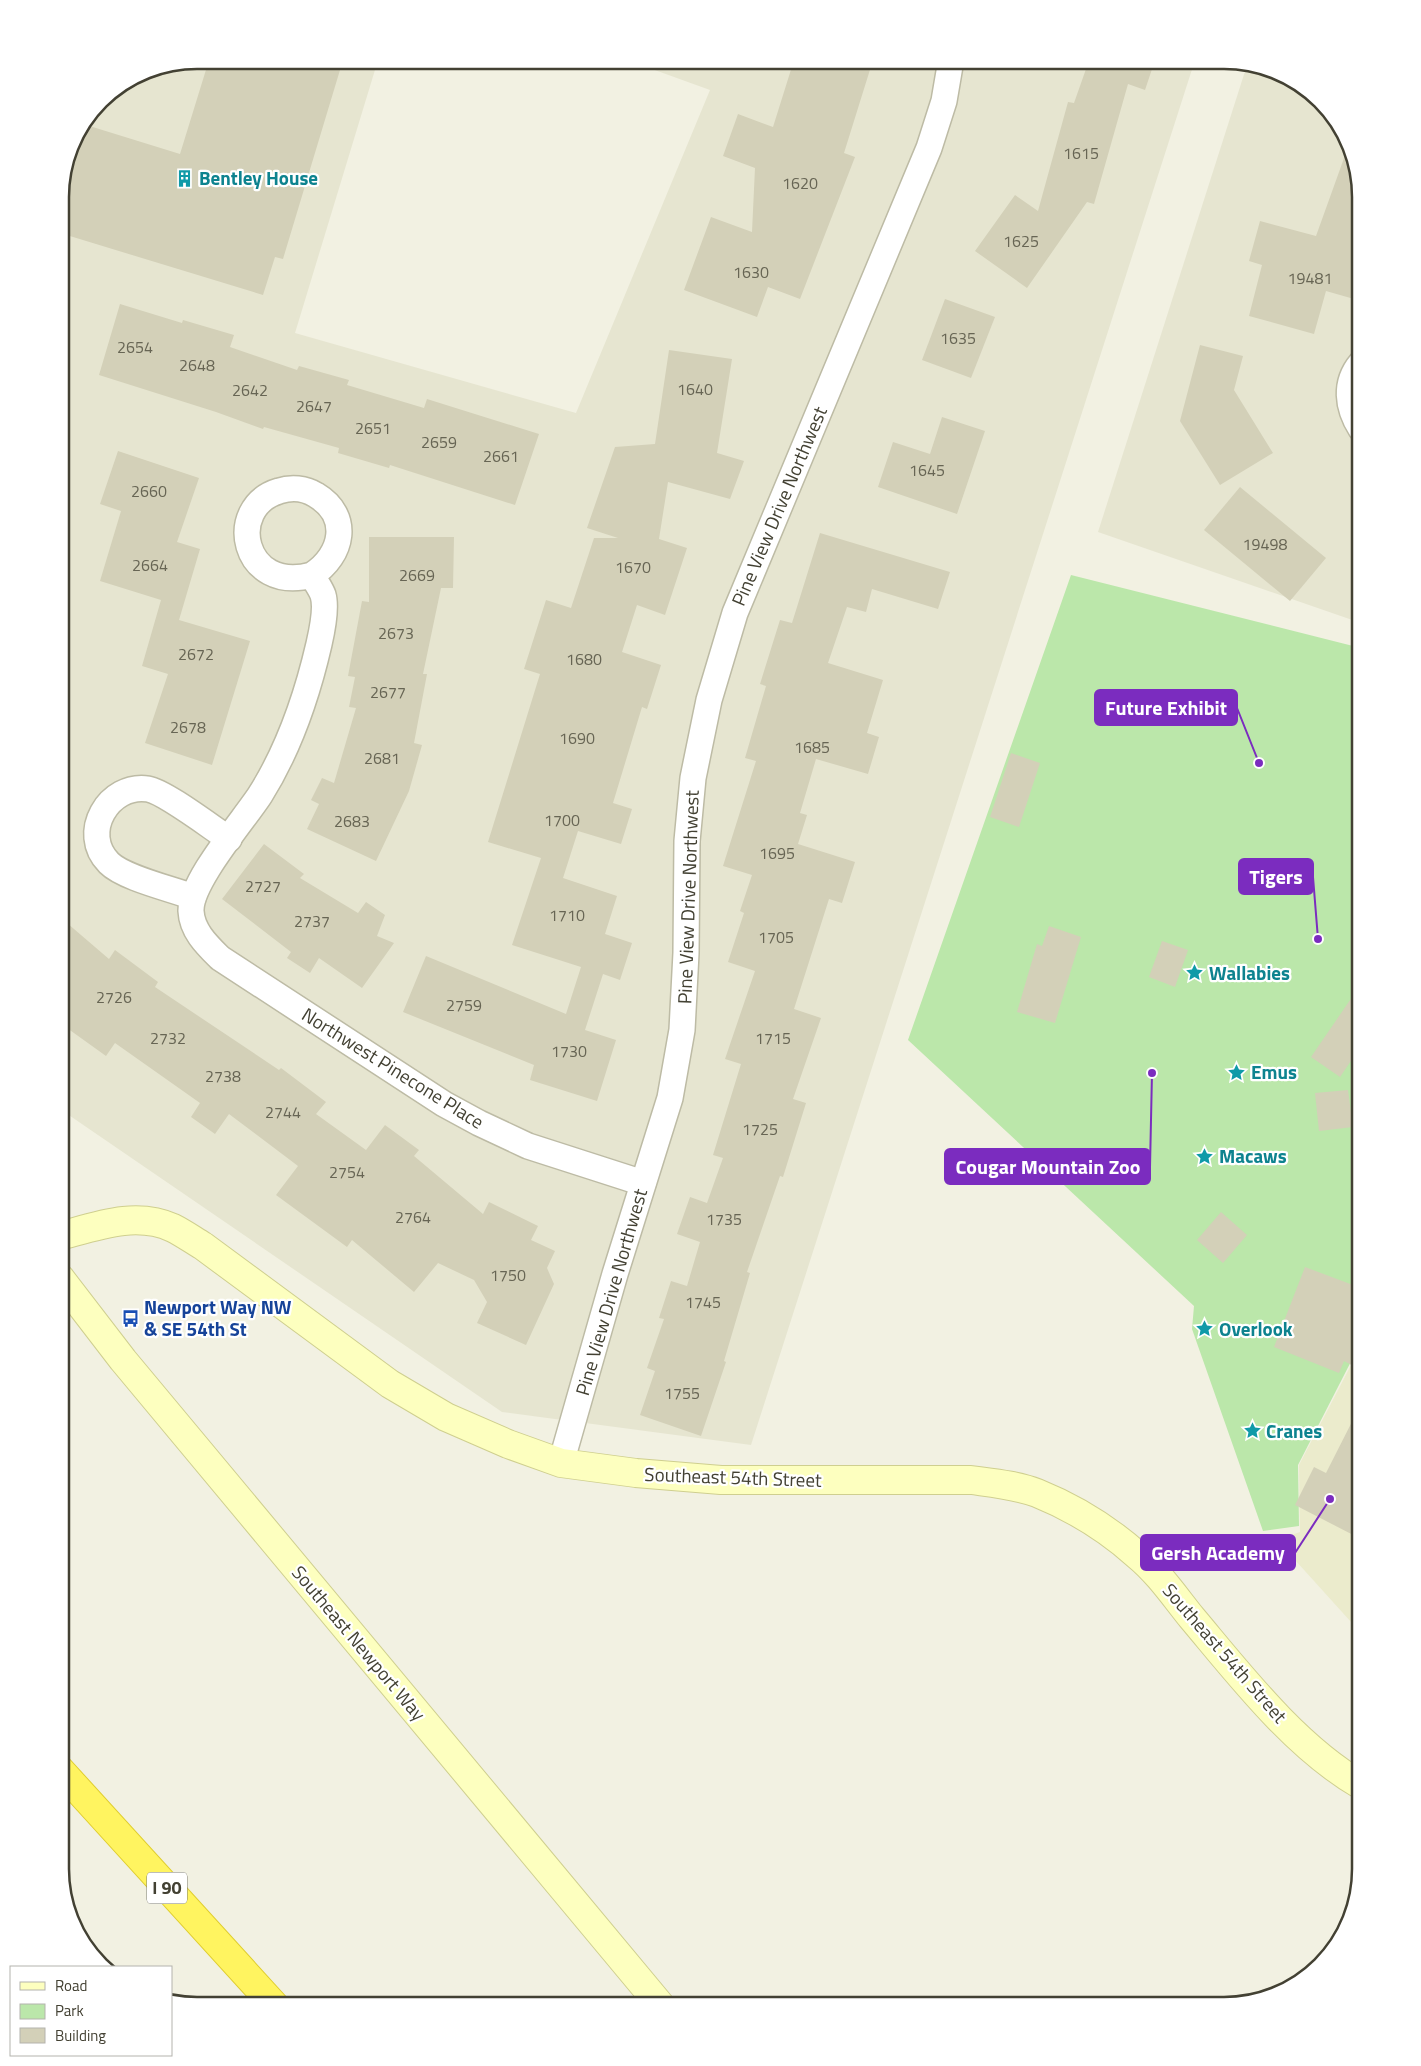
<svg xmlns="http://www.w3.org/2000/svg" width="1421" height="2066" font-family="'Titillium Web',sans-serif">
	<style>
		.residential { fill: #e6e5d0 }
		.education { fill: #ebebcc }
		.green { fill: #bbe7aa }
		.building { fill: #d3d0b8 }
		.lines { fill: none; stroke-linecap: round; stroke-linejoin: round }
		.street-casing { stroke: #bdbba5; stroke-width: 28 }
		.secondary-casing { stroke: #cfcf8f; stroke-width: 30 }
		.highway-casing { stroke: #dfcd2f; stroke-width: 30 }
		.street { stroke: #fff; stroke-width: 25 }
		.secondary { stroke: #fdffbf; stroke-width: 28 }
		.highway { stroke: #fff460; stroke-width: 28 }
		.labels { text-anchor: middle; stroke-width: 4.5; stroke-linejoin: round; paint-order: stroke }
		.number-label { font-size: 16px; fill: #676554 }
		.shield { fill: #fff; stroke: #7b7a70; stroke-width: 1 }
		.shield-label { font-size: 18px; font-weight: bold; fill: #434133 }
		.culture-label { font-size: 19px; font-weight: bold; fill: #0d838f; stroke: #fff; text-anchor: start }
		.street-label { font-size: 19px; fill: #434133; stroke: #fff }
		.transit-label { font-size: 19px; font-weight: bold; fill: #164399; stroke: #fff; text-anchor: start }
		.rim { fill: none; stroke: #434133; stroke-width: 2.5 }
		.leader { fill: none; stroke: #7b2cbf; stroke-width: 2 }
		.callout-dot { fill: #7b2cbf; stroke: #fff; stroke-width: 2 }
		.callout { fill: #7b2cbf; stroke: #7b2cbf; stroke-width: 2 }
		.callout-label { font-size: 20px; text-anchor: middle; font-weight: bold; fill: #fff }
	</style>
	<rect width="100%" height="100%" fill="#f2f1e2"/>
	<g class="residential">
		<path d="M 197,60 L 378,60 L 295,333 L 576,413 L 710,90 L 627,60 L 1195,60 L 751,1445 L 502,1412 L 60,1109 L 60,188 L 74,137 L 100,100 L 145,70 Z"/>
		<path d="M 1247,65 L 1300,83 L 1343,129 L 1361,197 L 1361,623 L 1098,532 Z"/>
	</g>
	<path class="education" d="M 1361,1346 L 1361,1633 L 1277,1540 L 1300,1532 L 1299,1465 Z"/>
	<path class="green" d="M 1071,575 L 1361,648 L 1361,1342 L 1298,1465 L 1299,1526 L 1263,1531 L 1192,1329 L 1194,1306 L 908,1040 Z"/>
	<g class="building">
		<path d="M 209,60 L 343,60 L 283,259 L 275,257 L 263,295 L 60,233 L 60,188 L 74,137 L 83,124 L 180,154 Z"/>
		<path d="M 794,60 L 873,60 L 844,153 L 855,157 L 800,299 L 768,287 L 757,317 L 684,290 L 711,217 L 752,232 L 755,168 L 723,156 L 738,114 L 773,127 Z"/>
		<path d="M 1072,60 L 1155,60 L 1145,90 L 1128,84 L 1094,204 L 1087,202 L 1027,288 L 975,251 L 1015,195 L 1038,211 L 1068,102 L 1074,103 L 1086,69 L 1072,64 Z"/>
		<path d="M 1348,147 L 1361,197 L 1361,301 L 1326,291 L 1314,334 L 1249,316 L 1262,265 L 1249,261 L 1260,221 L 1316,236 Z"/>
		<path d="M 945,299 L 995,317 L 971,378 L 922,360 Z"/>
		<path d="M 120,304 L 182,323 L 183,320 L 234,335 L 230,347 L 297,370 L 299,366 L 349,380 L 347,385 L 424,408 L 427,399 L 539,434 L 515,505 L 390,465 L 389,468 L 338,453 L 339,448 L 264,427 L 263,429 L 216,412 L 99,375 Z"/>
		<path d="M 1200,345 L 1243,356 L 1234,390 L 1273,453 L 1220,485 L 1180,421 Z"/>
		<path d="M 669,350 L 732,359 L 717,453 L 744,461 L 730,499 L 668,482 L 659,539 L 687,548 L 665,615 L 637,605 L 622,652 L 661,665 L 647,709 L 642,707 L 613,803 L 632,809 L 621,844 L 578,831 L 563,878 L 617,896 L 605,934 L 632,943 L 620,980 L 603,974 L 585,1030 L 616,1040 L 597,1101 L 530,1080 L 534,1065 L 403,1012 L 426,956 L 566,1014 L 581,967 L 512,945 L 541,858 L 488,842 L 540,674 L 524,669 L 546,600 L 571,608 L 594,538 L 618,538 L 587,528 L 615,447 L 655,444 Z"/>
		<path d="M 942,417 L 985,431 L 957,514 L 878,487 L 893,442 L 930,454 Z"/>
		<path d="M 118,451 L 199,478 L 177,542 L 200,549 L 179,620 L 250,641 L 212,765 L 145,743 L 168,674 L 142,666 L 161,600 L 100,581 L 121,511 L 100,504 Z"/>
		<path d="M 1240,487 L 1326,558 L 1290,601 L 1204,530 Z"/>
		<path d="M 820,533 L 950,572 L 938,609 L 872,589 L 866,612 L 847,607 L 828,663 L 883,680 L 867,733 L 879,737 L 868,774 L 816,759 L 800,813 L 807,815 L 798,844 L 855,862 L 842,903 L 829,899 L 794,1009 L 821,1018 L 793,1099 L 806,1103 L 783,1177 L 780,1176 L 747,1272 L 750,1273 L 724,1361 L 726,1362 L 701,1436 L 640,1415 L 655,1371 L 647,1368 L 664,1319 L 659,1318 L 671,1281 L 687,1286 L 700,1242 L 677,1234 L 690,1197 L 707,1203 L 723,1158 L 713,1155 L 741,1064 L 725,1059 L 755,971 L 728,962 L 744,913 L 740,911 L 752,875 L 723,866 L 756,761 L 745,758 L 766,686 L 760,684 L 780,620 L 792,623 Z"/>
		<path d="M 369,537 L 454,537 L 453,588 L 441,588 L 423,674 L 427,674 L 414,743 L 422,745 L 409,791 L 376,861 L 307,829 L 319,804 L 311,800 L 322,778 L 334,783 L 356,708 L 349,707 L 355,677 L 348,676 L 362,601 L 369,602 Z"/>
		<path d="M 1011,753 L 1040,763 L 1019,827 L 990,817 Z"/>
		<path d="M 264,844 L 304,874 L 300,878 L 358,913 L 366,902 L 385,915 L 377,936 L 394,943 L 362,988 L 319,958 L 310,973 L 287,958 L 291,952 L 222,899 Z"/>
		<path d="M 60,917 L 109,959 L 115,950 L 158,982 L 155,987 L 279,1070 L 281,1068 L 326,1102 L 316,1114 L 366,1150 L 385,1125 L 419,1150 L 414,1156 L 483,1214 L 489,1202 L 538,1226 L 531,1240 L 555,1251 L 547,1268 L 554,1284 L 526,1345 L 477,1323 L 487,1302 L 474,1280 L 438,1263 L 414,1292 L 352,1240 L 347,1247 L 276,1195 L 298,1166 L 229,1114 L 215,1134 L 191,1117 L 200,1103 L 115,1043 L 106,1056 L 60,1023 Z"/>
		<path d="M 1049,926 L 1081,937 L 1055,1023 L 1017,1012 L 1037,944 L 1042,946 Z"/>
		<path d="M 1162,941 L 1188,950 L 1175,987 L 1149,977 Z"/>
		<path d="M 1361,984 L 1361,1046 L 1340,1077 L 1311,1057 Z"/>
		<path d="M 1348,1090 L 1353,1127 L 1319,1131 L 1315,1093 Z"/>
		<path d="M 1221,1212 L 1247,1235 L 1223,1263 L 1197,1240 Z"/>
		<path d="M 1305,1267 L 1361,1288 L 1361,1370 L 1344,1361 L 1339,1373 L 1274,1347 Z"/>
		<path d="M 1361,1404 L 1361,1539 L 1295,1505 L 1314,1467 L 1326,1473 Z"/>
	</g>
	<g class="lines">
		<defs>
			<g id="street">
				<path d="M 1361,429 C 1347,407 1344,383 1361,363"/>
				<path d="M 312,575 C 242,594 225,507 279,491 C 291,487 305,488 316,495 C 351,516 343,555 312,575 C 315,581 321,589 323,595 C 327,608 322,631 319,644 C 307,696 289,749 260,795 C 243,821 190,882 191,911 C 192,931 207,945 220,958 L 444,1104 L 479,1123 L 528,1146 L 643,1183"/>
				<path d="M 193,897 C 172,889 124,878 109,863 C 79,833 109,783 148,789 C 165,792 212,828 229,839"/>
				<path d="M 561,1463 L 615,1274 L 670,1098 L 682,1030 L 686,953 L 687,841 L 693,778 L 709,700 L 735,613 L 929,148 L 944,101 L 951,60"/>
			</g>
			<g id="secondary">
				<path d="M 60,1236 C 97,1226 136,1211 173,1228 C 183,1233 193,1240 203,1246 L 390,1384 L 446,1417 L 508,1444 L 561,1463 L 636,1473 L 721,1480 L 971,1480 C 993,1483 1016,1485 1037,1493 C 1074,1508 1108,1529 1137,1555 C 1158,1572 1175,1597 1192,1618 C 1240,1675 1295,1747 1361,1785"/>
				<path d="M 60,1278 L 123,1360 L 661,2006"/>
			</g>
			<path id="highway" d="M 60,1770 L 275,2006"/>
		</defs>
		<use href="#street" class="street-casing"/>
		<use href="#secondary" class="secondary-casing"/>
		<use href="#highway" class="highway-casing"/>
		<use href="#street" class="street"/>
		<use href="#secondary" class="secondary"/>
		<use href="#highway" class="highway"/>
	</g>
	<defs>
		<symbol id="building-bare" viewBox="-9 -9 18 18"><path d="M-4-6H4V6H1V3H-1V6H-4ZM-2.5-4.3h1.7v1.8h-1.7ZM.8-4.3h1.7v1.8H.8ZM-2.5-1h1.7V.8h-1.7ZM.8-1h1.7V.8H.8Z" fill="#0f9aa8" stroke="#fff" stroke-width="2.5" paint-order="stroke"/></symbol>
		<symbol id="sight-bare" viewBox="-9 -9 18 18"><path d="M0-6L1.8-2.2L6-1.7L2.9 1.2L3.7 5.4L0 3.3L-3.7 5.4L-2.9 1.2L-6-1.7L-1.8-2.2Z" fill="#0f9aa8" stroke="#fff" stroke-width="2.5" paint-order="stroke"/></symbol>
		<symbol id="bus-bare" viewBox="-9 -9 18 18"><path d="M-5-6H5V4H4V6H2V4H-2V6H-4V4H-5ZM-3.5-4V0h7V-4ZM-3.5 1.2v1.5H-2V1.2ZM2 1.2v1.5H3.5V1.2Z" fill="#1a4fb4" stroke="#fff" stroke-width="2.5" paint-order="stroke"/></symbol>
	</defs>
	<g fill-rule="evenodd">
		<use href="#building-bare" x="172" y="166" width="25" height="25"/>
		<use href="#sight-bare" x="1182" y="960" width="25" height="25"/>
		<use href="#sight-bare" x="1224" y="1060" width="25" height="25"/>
		<use href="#sight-bare" x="1192" y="1144" width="25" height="25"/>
		<use href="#bus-bare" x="118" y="1306" width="25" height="25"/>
		<use href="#sight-bare" x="1192" y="1316" width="25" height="25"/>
		<use href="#sight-bare" x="1240" y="1418" width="25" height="25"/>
	</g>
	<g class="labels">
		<g class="number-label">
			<text x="1081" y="159">1615</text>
			<text x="800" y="189">1620</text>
			<text x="1021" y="247">1625</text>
			<text x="751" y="278">1630</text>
			<text x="1310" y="284">19481</text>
			<text x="958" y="344">1635</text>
			<text x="135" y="353">2654</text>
			<text x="197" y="371">2648</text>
			<text x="695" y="395">1640</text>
			<text x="250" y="396">2642</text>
			<text x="314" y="412">2647</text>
			<text x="373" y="434">2651</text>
			<text x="439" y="448">2659</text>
			<text x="501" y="462">2661</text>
			<text x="927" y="476">1645</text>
			<text x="149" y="497">2660</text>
			<text x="1265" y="550">19498</text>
			<text x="150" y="571">2664</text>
			<text x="633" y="573">1670</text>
			<text x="417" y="581">2669</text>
			<text x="396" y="639">2673</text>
			<text x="196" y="660">2672</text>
			<text x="584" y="665">1680</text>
			<text x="388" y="698">2677</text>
			<text x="188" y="733">2678</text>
			<text x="577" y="744">1690</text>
			<text x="812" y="753">1685</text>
			<text x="382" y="764">2681</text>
			<text x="562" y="826">1700</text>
			<text x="352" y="827">2683</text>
			<text x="777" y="859">1695</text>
			<text x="263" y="892">2727</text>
			<text x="567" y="921">1710</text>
			<text x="312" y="927">2737</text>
			<text x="776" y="943">1705</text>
			<text x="114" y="1003">2726</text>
			<text x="464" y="1011">2759</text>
			<text x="168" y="1044">2732</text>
			<text x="773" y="1044">1715</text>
			<text x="569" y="1057">1730</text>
			<text x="223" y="1082">2738</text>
			<text x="283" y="1118">2744</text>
			<text x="760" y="1135">1725</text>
			<text x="347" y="1178">2754</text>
			<text x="413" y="1223">2764</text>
			<text x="724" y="1225">1735</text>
			<text x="508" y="1281">1750</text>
			<text x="703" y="1308">1745</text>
			<text x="682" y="1399">1755</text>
		</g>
		<rect class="shield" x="147" y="1872.5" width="40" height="31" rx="4"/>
		<g class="shield-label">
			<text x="167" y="1894">I 90</text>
		</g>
		<g class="culture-label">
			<text x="199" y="185">Bentley House</text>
			<text x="1209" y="980">Wallabies</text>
			<text x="1251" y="1079">Emus</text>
			<text x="1219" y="1163">Macaws</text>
			<text x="1219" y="1336">Overlook</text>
			<text x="1266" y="1438">Cranes</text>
		</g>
		<g class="street-label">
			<text transform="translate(779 506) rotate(-67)" y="7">Pine View Drive Northwest</text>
			<text transform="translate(688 897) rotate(-88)" y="7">Pine View Drive Northwest</text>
			<text transform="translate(393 1068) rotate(32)" y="7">Northwest Pinecone Place</text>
			<text transform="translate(611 1292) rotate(-74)" y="7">Pine View Drive Northwest</text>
			<text transform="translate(733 1477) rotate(2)" y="7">Southeast 54th Street</text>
			<text transform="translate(359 1643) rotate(50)" y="7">Southeast Newport Way</text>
			<text transform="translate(1225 1653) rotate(49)" y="7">Southeast 54th Street</text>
		</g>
		<g class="transit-label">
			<text x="144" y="1314">Newport Way NW<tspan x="144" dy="22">&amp; SE 54th St</tspan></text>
		</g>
	</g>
	<path d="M0 0H1421V2066H0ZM197 69H1224A128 128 0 0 1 1352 197V1869A128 128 0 0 1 1224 1997H197A128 128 0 0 1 69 1869V197A128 128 0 0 1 197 69Z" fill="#fff" fill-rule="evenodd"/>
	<path class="rim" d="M197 69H1224A128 128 0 0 1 1352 197V1869A128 128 0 0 1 1224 1997H197A128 128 0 0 1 69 1869V197A128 128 0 0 1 197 69Z"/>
	<path class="leader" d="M1259 763L1237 708M1318 939L1313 877M1152 1073L1150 1167M1330 1499L1295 1553"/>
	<g class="callout-dot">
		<circle cx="1259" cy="763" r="5"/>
		<circle cx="1318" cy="939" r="5"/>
		<circle cx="1152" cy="1073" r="5"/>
		<circle cx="1330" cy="1499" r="5"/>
	</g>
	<g class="callout">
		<rect x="1095" y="690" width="142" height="35" rx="5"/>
		<rect x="1239" y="859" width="74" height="35" rx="5"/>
		<rect x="945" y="1149" width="205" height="35" rx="5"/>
		<rect x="1141" y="1535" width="154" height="35" rx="5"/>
	</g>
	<g class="callout-label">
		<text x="1166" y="715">Future Exhibit</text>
		<text x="1276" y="884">Tigers</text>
		<text x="1048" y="1174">Cougar Mountain Zoo</text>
		<text x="1218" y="1560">Gersh Academy</text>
	</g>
	<rect x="10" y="1966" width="162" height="90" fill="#ffffff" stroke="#b4b3ad"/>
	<rect x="20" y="1982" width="25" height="8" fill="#fdffbf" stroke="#b4b3ad"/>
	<text x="55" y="1991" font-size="15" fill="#434133">Road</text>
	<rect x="20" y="2004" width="25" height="15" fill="#bbe7aa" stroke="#b4b3ad"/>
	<text x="55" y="2016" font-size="15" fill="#434133">Park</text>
	<rect x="20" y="2028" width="25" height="15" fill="#d3d0b8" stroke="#b4b3ad"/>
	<text x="55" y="2041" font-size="15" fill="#434133">Building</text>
</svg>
